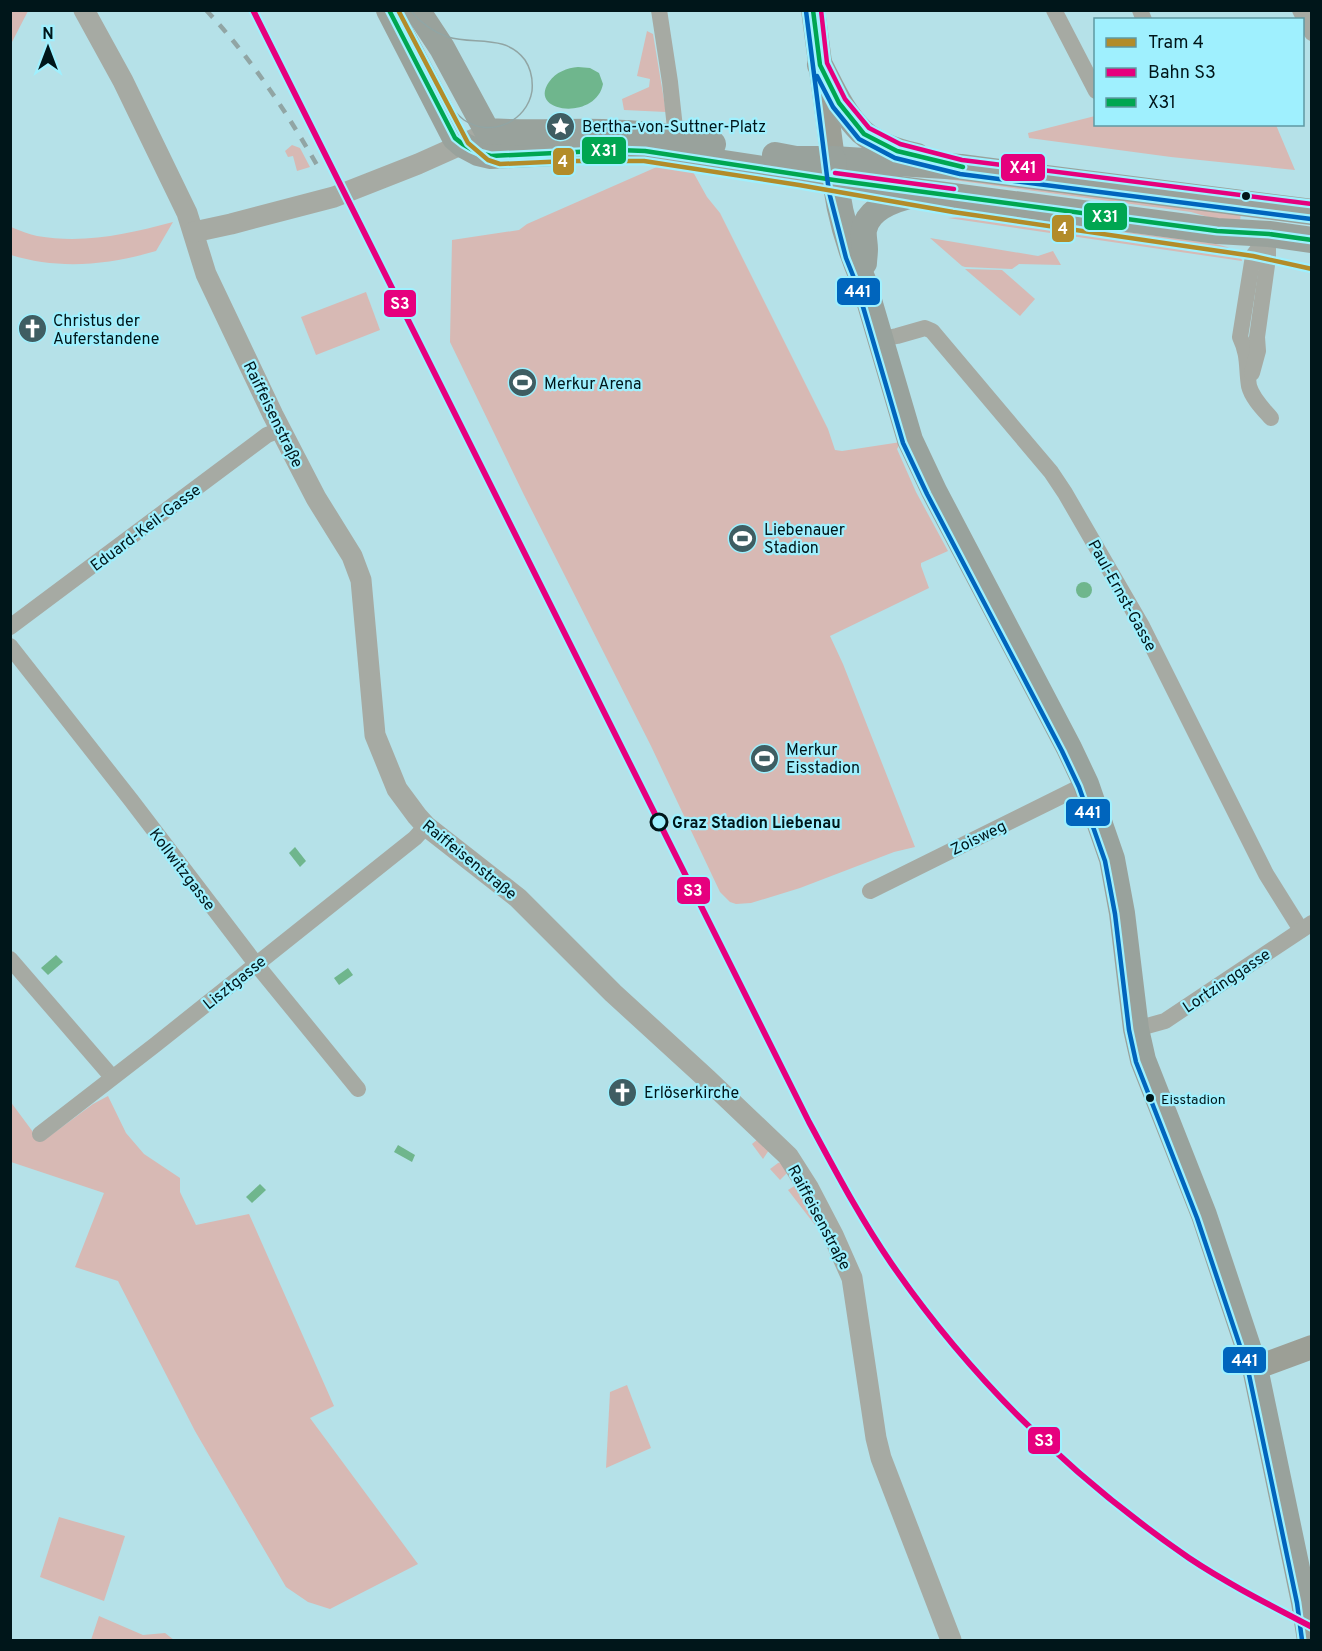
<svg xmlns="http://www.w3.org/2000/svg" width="1322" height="1651" font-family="Overpass,sans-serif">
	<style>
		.green { fill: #d7b9b4 }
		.water { fill: #6fb68d }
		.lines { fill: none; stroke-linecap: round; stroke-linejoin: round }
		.minor { stroke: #a6aaa3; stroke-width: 16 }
		.tertiary { stroke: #a6aaa3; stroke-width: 21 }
		.secondary { stroke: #9c9f96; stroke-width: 24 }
		.primary { stroke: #99a29c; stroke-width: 26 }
		.tram { stroke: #91a5a4; stroke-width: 1.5 }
		.rail { stroke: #91a5a4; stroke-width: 4.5; stroke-dasharray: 10 10; stroke-linecap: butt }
		.bus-1-casing { stroke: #9ff0fe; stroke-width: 9 }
		.bus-2-casing { stroke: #9ff0fe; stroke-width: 9 }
		.bus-3-casing { stroke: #9ff0fe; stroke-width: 9 }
		.bus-1 { stroke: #00a651; stroke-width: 4.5 }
		.bus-2 { stroke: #0065bd; stroke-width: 4.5 }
		.bus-3 { stroke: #e5007d; stroke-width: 4.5 }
		.rail-1-casing { stroke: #9ff0fe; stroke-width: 10 }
		.rail-1 { stroke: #e6007e; stroke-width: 6 }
		.tram-1-casing { stroke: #9ff0fe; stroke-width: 9 }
		.tram-1 { stroke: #b28c2a; stroke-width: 4.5 }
		.bus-dot { fill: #00161a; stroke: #9ff0fe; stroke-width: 2 }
		.stop-dot { fill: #9ff0fe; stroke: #00161a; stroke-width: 3 }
		.labels { text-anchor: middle; stroke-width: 4.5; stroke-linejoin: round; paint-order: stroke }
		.bus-label { font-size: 14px; fill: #00161a; stroke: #9ff0fe; text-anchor: start }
		.poi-label { font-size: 16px; fill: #00161a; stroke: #9ff0fe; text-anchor: start }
		.street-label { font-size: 16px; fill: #00161a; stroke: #9ff0fe }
		.stop-label { font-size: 16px; font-weight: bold; fill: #00161a; stroke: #9ff0fe; text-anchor: start }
		.line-badge { stroke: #9ff0fe; stroke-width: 2 }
		.badge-label { font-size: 16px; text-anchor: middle; font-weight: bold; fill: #fff }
	</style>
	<rect width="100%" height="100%" fill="#b5e1e8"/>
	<g class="green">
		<path d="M 11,10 L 28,11 L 11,44 L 10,11 Z"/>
		<path d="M 647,31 L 653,34 L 666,112 L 624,110 L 622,99 L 649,87 L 650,79 L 637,76 Z"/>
		<path d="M 1095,116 L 1096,124 L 1276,125 L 1295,170 L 1171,157 L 1029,138 L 1028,133 Z"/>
		<path d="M 292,145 L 300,148 L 310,167 L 297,171 L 293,156 L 288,157 L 285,151 Z"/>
		<path d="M 659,166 L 692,170 L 707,197 L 720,213 L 828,429 L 835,450 L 842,451 L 901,442 L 897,449 L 916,492 L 948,551 L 921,563 L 921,566 L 929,588 L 830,636 L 843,664 L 915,847 L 894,852 L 800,888 L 751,903 L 736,904 L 730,902 L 720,892 L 651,746 L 524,495 L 450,342 L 452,240 L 519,230 L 527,224 Z"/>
		<path d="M 865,168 L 1241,214 L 1240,220 L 1229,223 L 1191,212 Z"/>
		<path d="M 988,215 L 1009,216 L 1216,244 L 1227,247 L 1235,251 Z"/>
		<path d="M 964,217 L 1241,257 L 1242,261 L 948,218 Z"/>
		<path d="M 173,222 L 156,251 C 109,265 59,270 11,255 L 11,227 C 19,230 28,234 37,236 C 85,244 128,234 173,222 Z"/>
		<path d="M 930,238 L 1038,256 L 1053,251 L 1061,265 L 1019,264 L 1012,269 L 965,267 L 962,266 Z"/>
		<path d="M 965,269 L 1002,270 L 1035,299 L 1020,316 Z"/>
		<path d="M 366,292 L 380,330 L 316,355 L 301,317 Z"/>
		<path d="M 108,1096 L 126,1133 L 144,1154 L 180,1178 L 180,1192 L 196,1225 L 249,1214 L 334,1406 L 310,1418 L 418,1564 L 330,1609 L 308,1602 L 286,1587 L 195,1431 L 118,1281 L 75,1267 L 104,1193 L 11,1162 L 10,1101 L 33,1132 L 43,1141 L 93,1104 Z"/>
		<path d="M 758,1139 L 769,1150 L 763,1159 L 752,1144 Z"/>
		<path d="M 782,1162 L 787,1173 L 780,1180 L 770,1169 L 778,1163 Z"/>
		<path d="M 796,1185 L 825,1238 L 788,1190 Z"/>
		<path d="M 627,1385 L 651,1448 L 606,1468 L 610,1392 Z"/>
		<path d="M 59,1517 L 125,1536 L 104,1601 L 40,1577 Z"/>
		<path d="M 99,1616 L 143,1635 L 165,1633 L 174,1640 L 91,1640 Z"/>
	</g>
	<g class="water">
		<path d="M 578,67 L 590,68 L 599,73 L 603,84 C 596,121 527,113 549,82 C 556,72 567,68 578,67 Z"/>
		<circle cx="1084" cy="590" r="8"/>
		<path d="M 295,847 L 306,861 L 300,867 L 289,853 Z"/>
		<path d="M 56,955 L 63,962 L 48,975 L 41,968 Z"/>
		<path d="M 348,968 L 353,975 L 339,985 L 334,978 Z"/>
		<path d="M 398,1145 L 415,1155 L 412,1162 L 394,1152 Z"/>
		<path d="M 260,1184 L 266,1190 L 252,1203 L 246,1197 Z"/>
	</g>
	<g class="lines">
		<g class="minor">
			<path d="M 659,10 L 670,82 L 676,137"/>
			<path d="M 1054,10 L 1096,91"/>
			<path d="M 1140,10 L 1144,20"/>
			<path d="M 1300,10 L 1312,33"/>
			<path d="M 1269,234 L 1253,256 L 1240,337 C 1249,356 1246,367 1249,386 C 1252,398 1263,409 1271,418"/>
			<path d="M 881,339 L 897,336 L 925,328 L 932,331 L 1051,472 L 1065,493 L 1142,626 L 1266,874 L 1301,930"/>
			<path d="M 1252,373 L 1258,351 L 1257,337 L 1268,258 L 1268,235"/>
			<path d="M 10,627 L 267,435 L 280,430"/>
			<path d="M 10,646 L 131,800 L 256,964 L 358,1089"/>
			<path d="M 870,891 L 1086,784"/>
			<path d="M 10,959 L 112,1077"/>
			<path d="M 1136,1029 L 1165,1021 L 1312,923"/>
			<path d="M 40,1134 L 155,1045 L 415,838 L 426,826"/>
		</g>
		<g class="tertiary">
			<path d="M 84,10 L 123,81 L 187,213 L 206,274 L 273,415 L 316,498 L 352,556 L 361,580 L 375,735 L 397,789 L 417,816 L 426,826 L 518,898 L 613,993 L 707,1079 L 788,1156 L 809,1189 L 833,1235 L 852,1278 L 876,1438 L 881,1458 L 951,1640"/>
			<path d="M 194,232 L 231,224 L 334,197 L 418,164 L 474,139"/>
		</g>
		<g class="secondary">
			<path d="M 813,10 L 833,159"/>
			<path d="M 1255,1368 L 1312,1347"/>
		</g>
		<g class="primary">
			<path d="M 389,10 L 455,138 L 463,145 L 478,153 L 491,156 L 618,150 L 645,151 L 834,180 L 1217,231 L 1269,234 L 1312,240"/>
			<path d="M 417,10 L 442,48 L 487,131 C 526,134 564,131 603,132 C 640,133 676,137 713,144"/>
			<path d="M 820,65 C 832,88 843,114 862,132 C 876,144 899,152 917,156"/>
			<path d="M 775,155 L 796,159 L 833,159 L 961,167 L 1312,212"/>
			<path d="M 833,159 C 836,201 846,241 863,280 L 910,440 L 934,491 L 1069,748 L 1086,784 L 1112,859 L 1122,913 L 1136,1029 L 1143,1060 L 1204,1215 L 1255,1368 L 1304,1602 L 1310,1640"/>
			<path d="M 864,263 C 864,259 865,254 865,249 C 865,243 863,236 864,230 C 868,207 899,198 917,194"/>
		</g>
		<path class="tram" d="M 410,10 C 420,22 433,32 448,37 C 474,45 506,34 525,60 C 531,69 533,80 532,91 C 527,122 490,138 464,120 C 454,113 447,102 441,92"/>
		<path class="rail" d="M 206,10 C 252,59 288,114 321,172"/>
		<defs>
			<g id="bus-1">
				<path d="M 389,10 L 455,138 C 466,148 477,153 491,156 L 618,150 L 645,151 L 834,180 L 1217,231 L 1269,234 L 1312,240"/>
				<path d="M 813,10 L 820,65 L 839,103 L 864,134 L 897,151 L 963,167"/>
			</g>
			<g id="bus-2">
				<path d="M 806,11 L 829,192 L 846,258 L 856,283 L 903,443 L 927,494 L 1062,751 L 1079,787 L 1105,861 L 1115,914 L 1129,1030 L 1136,1062 L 1197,1218 L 1248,1370 L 1297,1603 L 1302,1640"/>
				<path d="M 817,76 L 833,107 L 859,139 L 895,158 L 960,174 L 1311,219"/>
			</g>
			<g id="bus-3">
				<path d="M 821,10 L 827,63 L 845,99 L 869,128 L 900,144 L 962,160 L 1312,204"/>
				<path d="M 835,173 L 954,189"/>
			</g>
		</defs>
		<use href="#bus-1" class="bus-1-casing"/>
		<use href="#bus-2" class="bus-2-casing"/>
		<use href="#bus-3" class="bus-3-casing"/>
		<use href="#bus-1" class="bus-1"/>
		<use href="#bus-2" class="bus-2"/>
		<use href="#bus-3" class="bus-3"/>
		<defs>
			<path id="rail-1" d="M 253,10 L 809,1122 C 835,1170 860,1218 891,1263 C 971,1379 1073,1478 1189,1558 C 1228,1584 1270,1605 1312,1627"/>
		</defs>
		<use href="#rail-1" class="rail-1-casing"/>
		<use href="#rail-1" class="rail-1"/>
		<defs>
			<path id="tram-1" d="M 398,10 L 468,143 L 488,160 L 500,164 L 568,161 L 644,161 L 799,185 L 953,212 L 1253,256 L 1312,269"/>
		</defs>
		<use href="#tram-1" class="tram-1-casing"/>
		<use href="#tram-1" class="tram-1"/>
	</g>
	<defs>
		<symbol id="sight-disc" viewBox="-11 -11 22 22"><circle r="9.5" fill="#3f5d62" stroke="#9ff0fe"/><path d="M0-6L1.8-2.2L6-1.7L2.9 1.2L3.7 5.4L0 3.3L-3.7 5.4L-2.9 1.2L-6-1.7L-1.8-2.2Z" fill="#fff"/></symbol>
		<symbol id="church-disc" viewBox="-11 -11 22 22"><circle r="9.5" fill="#3f5d62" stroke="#9ff0fe"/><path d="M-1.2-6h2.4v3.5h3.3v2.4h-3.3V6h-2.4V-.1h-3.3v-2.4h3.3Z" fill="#fff"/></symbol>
		<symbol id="stadium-disc" viewBox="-11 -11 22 22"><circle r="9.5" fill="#3f5d62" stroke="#9ff0fe"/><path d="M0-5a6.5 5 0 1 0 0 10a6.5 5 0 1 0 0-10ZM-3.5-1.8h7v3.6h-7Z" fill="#fff"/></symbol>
	</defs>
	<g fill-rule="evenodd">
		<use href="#sight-disc" x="544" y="110" width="33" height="33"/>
		<use href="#church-disc" x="16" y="312" width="33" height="33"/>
		<use href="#stadium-disc" x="506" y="366" width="33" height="33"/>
		<use href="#stadium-disc" x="726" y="522" width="33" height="33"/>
		<use href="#stadium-disc" x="748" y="742" width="33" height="33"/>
		<use href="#church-disc" x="606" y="1076" width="33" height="33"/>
	</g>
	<g class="bus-dot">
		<circle cx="1246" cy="196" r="5"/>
		<circle cx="1150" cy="1098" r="5"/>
	</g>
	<circle class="stop-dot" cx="659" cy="822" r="8"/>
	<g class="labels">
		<g class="bus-label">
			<text x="1161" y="1104">Eisstadion</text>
		</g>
		<g class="poi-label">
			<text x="582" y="132">Bertha-von-Suttner-Platz</text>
			<text x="53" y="326">Christus der<tspan x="53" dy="18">Auferstandene</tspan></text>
			<text x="544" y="389">Merkur Arena</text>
			<text x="764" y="535">Liebenauer<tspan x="764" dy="18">Stadion</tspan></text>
			<text x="786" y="755">Merkur<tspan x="786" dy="18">Eisstadion</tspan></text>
			<text x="644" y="1098">Erlöserkirche</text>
		</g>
		<g class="street-label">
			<text transform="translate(274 414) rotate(64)" y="6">Raiffeisenstraße</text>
			<text transform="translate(145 527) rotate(-37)" y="6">Eduard-Keil-Gasse</text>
			<text transform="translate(1123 595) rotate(61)" y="6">Paul-Ernst-Gasse</text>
			<text transform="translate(978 837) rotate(-26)" y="6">Zoisweg</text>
			<text transform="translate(470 859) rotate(39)" y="6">Raiffeisenstraße</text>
			<text transform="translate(183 869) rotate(53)" y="6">Kollwitzgasse</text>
			<text transform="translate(1226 980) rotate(-34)" y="6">Lortzinggasse</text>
			<text transform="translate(234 982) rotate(-39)" y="6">Lisztgasse</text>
			<text transform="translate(820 1217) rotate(62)" y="6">Raiffeisenstraße</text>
		</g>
		<g class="stop-label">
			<text x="672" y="828">Graz Stadion Liebenau</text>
		</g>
	</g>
	<g class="line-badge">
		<rect x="581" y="136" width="46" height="29" rx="6" fill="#00a651"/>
		<rect x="552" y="147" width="23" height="29" rx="6" fill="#b28c2a"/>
		<rect x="1000" y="153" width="46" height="29" rx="6" fill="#e5007d"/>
		<rect x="1083" y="202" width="45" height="29" rx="6" fill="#00a651"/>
		<rect x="1051" y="214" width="24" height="29" rx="6" fill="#b28c2a"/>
		<rect x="836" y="277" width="45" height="29" rx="6" fill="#0065bd"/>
		<rect x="383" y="289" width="34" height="29" rx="6" fill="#e6007e"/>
		<rect x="1065" y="798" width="46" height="29" rx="6" fill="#0065bd"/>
		<rect x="676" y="876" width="35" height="29" rx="6" fill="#e6007e"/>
		<rect x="1222" y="1346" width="45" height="28" rx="6" fill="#0065bd"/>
		<rect x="1027" y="1426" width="34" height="29" rx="6" fill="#e6007e"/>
	</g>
	<g class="badge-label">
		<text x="604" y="156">X31</text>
		<text x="563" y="167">4</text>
		<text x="1023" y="173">X41</text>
		<text x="1105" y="222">X31</text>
		<text x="1063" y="234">4</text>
		<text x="858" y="297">441</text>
		<text x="400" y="309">S3</text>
		<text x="1088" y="818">441</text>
		<text x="693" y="896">S3</text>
		<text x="1245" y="1366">441</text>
		<text x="1044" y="1446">S3</text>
	</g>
	<rect width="1322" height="1651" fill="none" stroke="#00161a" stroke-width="24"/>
	<rect x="1094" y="18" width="210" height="108" fill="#9ff0fe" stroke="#5f99a3" stroke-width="1.5"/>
	<rect x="1106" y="38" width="30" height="9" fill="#b28c2a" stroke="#5f99a3" stroke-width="1.5"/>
	<text x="1148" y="48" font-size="18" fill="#00161a">Tram 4</text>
	<rect x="1106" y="68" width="30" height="9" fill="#e6007e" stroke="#5f99a3" stroke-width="1.5"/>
	<text x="1148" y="78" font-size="18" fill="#00161a">Bahn S3</text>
	<rect x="1106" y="98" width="30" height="9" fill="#00a651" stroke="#5f99a3" stroke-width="1.5"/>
	<text x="1148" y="108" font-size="18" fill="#00161a">X31</text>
	<g transform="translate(48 48)" stroke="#9ff0fe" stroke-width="4.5" paint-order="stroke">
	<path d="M0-4.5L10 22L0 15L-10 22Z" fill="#00161a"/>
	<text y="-9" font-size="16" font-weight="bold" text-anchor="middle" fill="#00161a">N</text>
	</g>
</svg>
